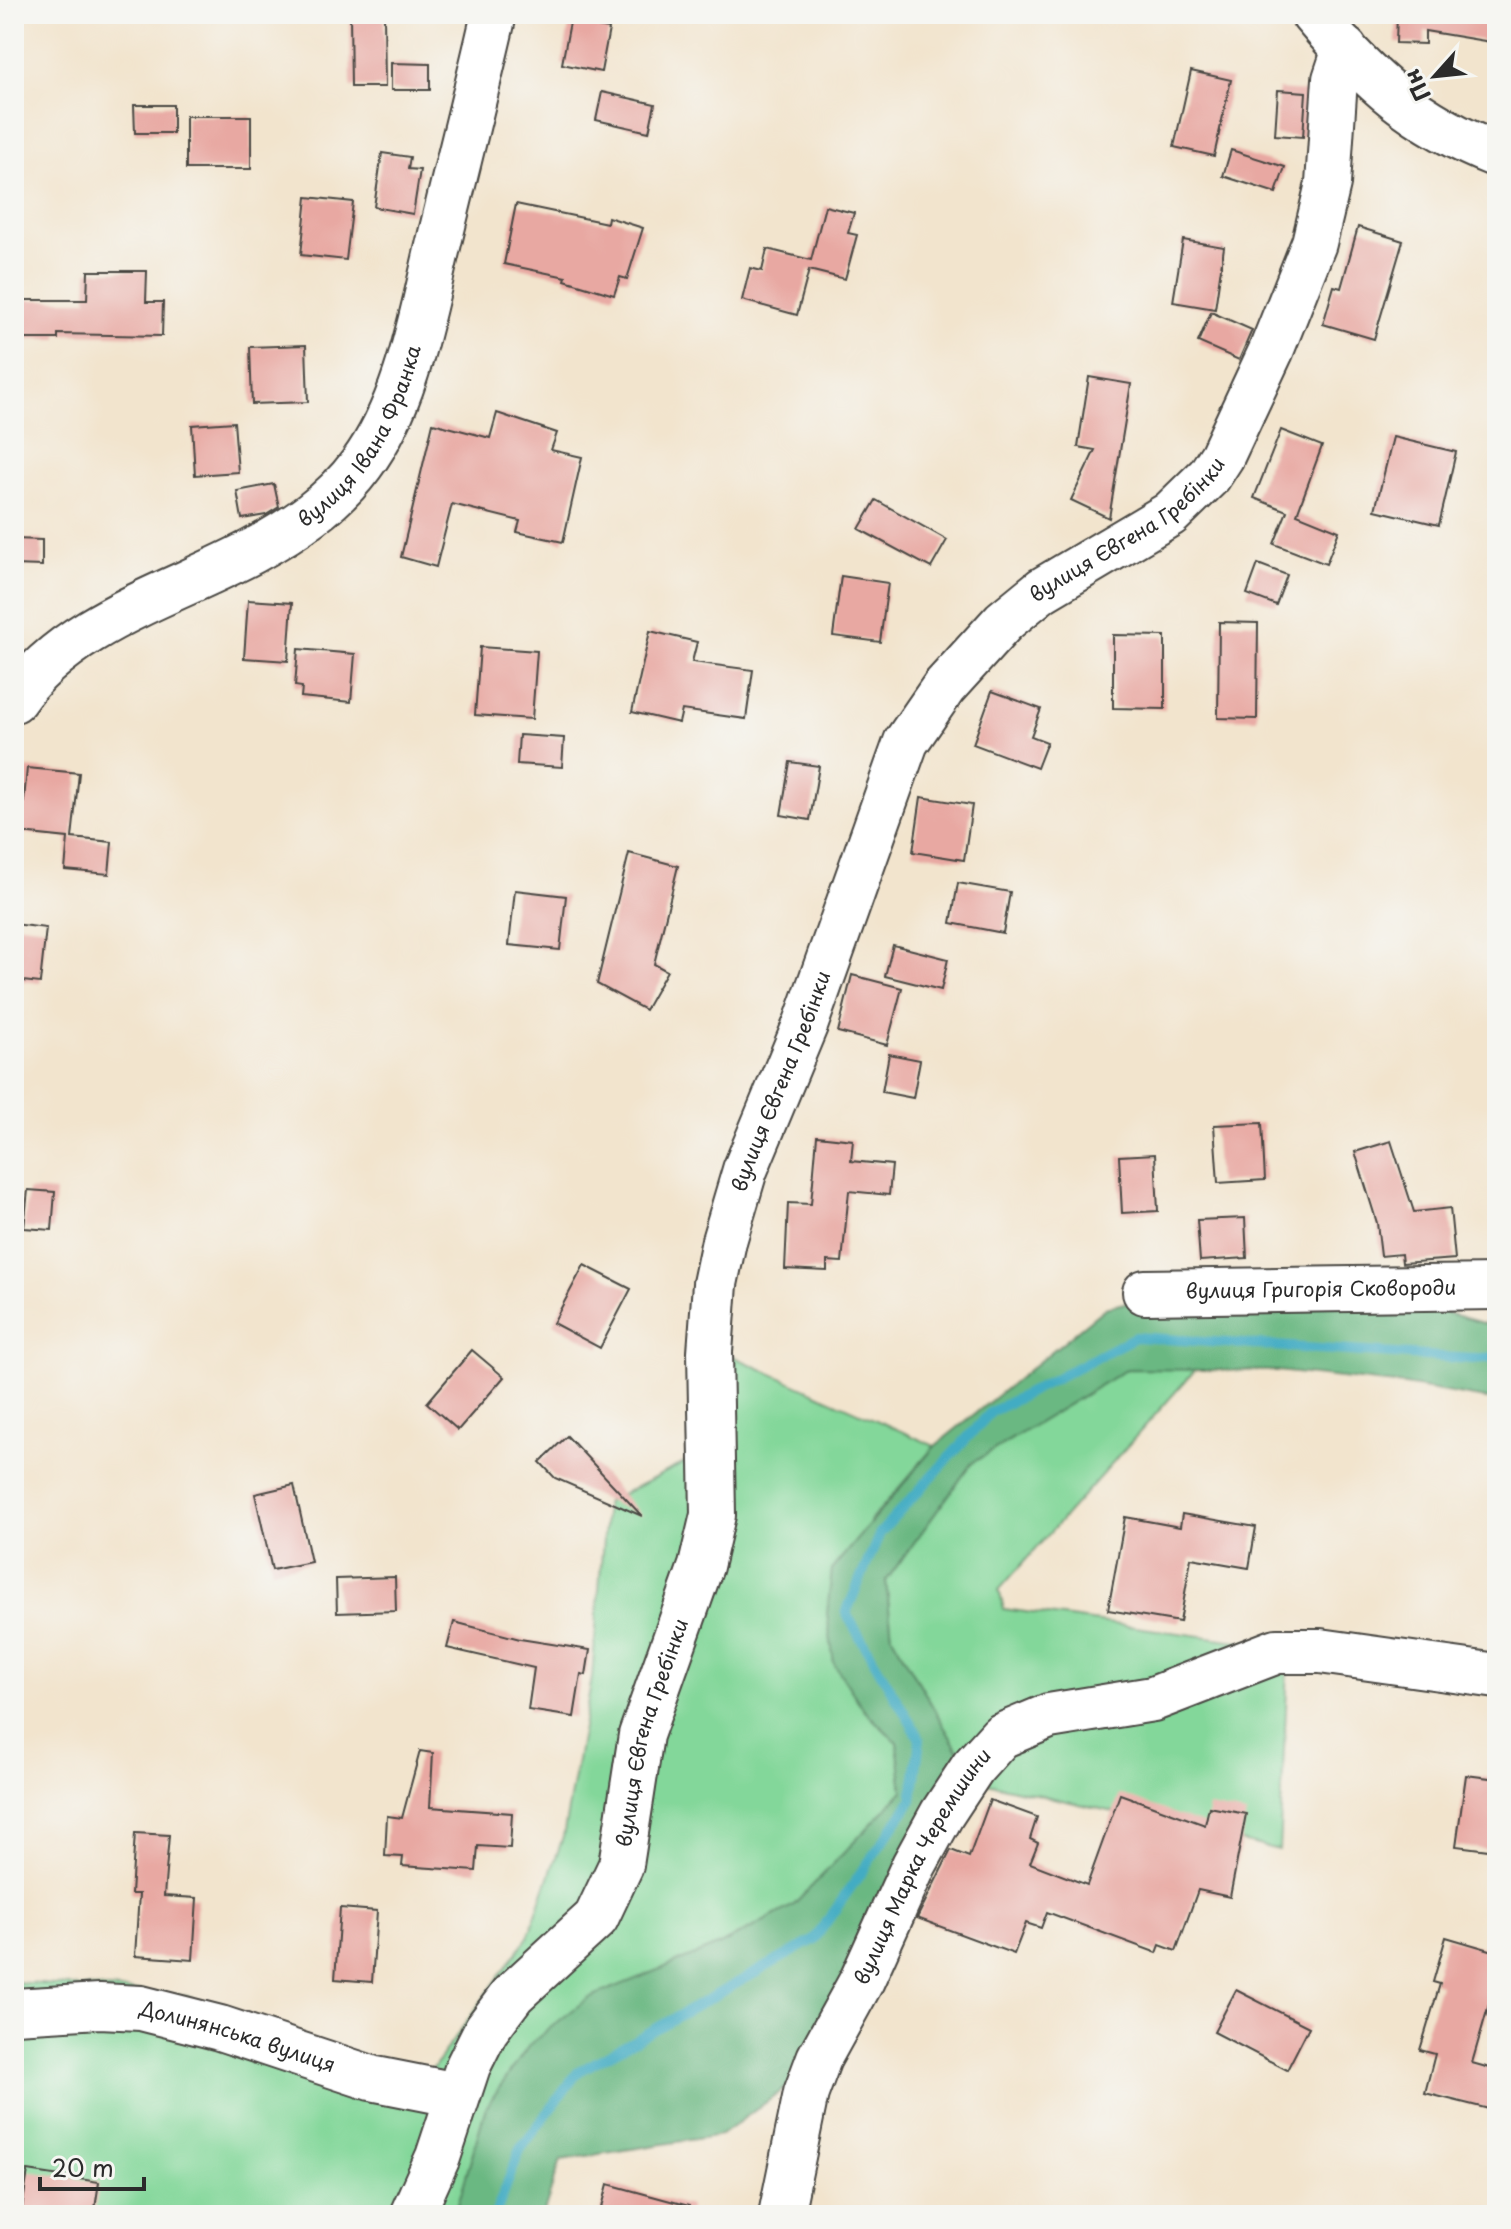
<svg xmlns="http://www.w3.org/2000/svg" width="1511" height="2229" font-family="'Playpen Sans',sans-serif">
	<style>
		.green { fill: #83d79a; stroke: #578162; stroke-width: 2 }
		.forest { fill: #6ab882; stroke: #4a7256; stroke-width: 2 }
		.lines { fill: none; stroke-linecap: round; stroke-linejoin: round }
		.stream { stroke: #43acc3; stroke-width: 10 }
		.building { fill: #e8a8a2 }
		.minor-casing { stroke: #494743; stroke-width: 48 }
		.minor { stroke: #fff; stroke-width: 44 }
		.labels { text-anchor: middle; stroke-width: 6; stroke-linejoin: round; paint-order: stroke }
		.street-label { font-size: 20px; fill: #2b2b2b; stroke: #f6f6f2 }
	</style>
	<rect width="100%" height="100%" fill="#f6f6f2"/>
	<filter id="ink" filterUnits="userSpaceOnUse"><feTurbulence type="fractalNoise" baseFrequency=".0125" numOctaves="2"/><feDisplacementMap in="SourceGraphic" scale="16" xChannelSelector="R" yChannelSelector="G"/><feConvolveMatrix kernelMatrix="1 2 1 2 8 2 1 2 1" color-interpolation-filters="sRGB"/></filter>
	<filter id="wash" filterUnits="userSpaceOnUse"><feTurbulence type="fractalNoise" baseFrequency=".006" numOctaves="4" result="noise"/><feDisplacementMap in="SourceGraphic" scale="32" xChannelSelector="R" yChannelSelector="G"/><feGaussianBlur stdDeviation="1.8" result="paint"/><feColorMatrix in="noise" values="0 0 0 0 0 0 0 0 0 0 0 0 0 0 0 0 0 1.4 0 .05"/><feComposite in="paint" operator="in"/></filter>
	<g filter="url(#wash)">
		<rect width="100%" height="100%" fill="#f2e4cd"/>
		<g class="green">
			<path d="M 696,1340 L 935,1446 L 870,1521 L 864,1710 L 897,1742 L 903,1791 L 794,1905 L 720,1945 L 486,2107 L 455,2215 L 14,2215 L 16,1982 L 184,1995 L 415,2093 L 528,1937 L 563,1837 L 592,1678 L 606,1502 L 688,1461 Z"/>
			<path d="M 1127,1369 L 1196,1369 L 999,1590 L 1004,1609 L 1289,1648 L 1279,1850 L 975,1780 L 892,1636 L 886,1581 L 972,1463 Z"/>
		</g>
		<path class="forest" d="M 1227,1276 L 1354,1287 L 1497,1327 L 1497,1401 L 1405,1385 L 1277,1371 L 1127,1369 L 972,1463 L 886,1581 L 892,1636 L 975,1780 L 820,2063 L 721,2135 L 561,2160 L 543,2215 L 455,2215 L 486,2107 L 530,2044 L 588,1998 L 720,1945 L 794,1905 L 903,1791 L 897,1742 L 864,1710 L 834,1664 L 827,1614 L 832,1569 L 935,1446 L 1105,1308 Z"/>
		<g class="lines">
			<path class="stream" d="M 495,2215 L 520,2150 L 578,2072 L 814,1940 L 912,1800 L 920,1739 L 846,1613 L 880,1533 L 991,1412 L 1135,1337 L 1472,1359 L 1497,1357"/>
		</g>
		<g id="blocks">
			<g class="building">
				<path d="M 350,14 L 384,14 L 385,87 L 351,87 Z"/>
				<path d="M 1397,14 L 1497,14 L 1497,43 L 1425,31 L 1425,44 L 1396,43 Z"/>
				<path d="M 570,22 L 609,29 L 601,72 L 562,64 Z"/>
				<path d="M 391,63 L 430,64 L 430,90 L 391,90 Z"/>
				<path d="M 1191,71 L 1231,80 L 1214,156 L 1174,147 Z"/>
				<path d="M 1278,90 L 1306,92 L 1303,137 L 1275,135 Z"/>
				<path d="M 602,92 L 655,104 L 649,132 L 596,120 Z"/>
				<path d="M 134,105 L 173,105 L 173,133 L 135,133 Z"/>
				<rect x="186" y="116" width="65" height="53"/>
				<path d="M 1231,150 L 1285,167 L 1276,193 L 1223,176 Z"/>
				<path d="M 382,153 L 410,157 L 408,169 L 420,170 L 413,214 L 374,207 Z"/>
				<path d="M 307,197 L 353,202 L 346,260 L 301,255 Z"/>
				<path d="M 516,204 L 607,223 L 608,217 L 643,228 L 627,279 L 620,277 L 614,295 L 565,280 L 566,277 L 504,264 Z"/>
				<path d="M 825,206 L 854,213 L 848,233 L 857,235 L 845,279 L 809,270 L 797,315 L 742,300 L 750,268 L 762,271 L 767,249 L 811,260 Z"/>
				<path d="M 1358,227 L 1403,241 L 1374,339 L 1323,324 L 1334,286 L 1341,288 Z"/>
				<path d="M 1183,240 L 1224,247 L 1215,309 L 1173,302 Z"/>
				<path d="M 88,271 L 147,271 L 146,302 L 163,302 L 162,336 L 58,334 L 58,339 L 14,339 L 14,300 L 87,300 Z"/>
				<path d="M 1211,312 L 1252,330 L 1239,360 L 1198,342 Z"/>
				<path d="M 306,345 L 308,402 L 252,404 L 250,347 Z"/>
				<path d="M 1089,377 L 1131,384 L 1109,518 L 1071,500 L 1095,450 L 1078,447 Z"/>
				<path d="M 497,413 L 557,433 L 551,450 L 582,457 L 563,542 L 517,532 L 520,521 L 452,504 L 436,567 L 401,557 L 433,423 L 490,438 Z"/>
				<path d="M 234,422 L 238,472 L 195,475 L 192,425 Z"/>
				<path d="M 1281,430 L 1322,446 L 1297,514 L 1339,531 L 1326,564 L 1274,544 L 1287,511 L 1254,498 Z"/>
				<path d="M 1393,437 L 1456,452 L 1439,525 L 1375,510 Z"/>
				<path d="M 274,484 L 279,507 L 266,515 L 242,519 L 237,491 Z"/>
				<path d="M 876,500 L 947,540 L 931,568 L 859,529 Z"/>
				<path d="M 14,539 L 42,540 L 42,566 L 14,565 Z"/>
				<path d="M 1258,564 L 1287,575 L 1276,605 L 1247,594 Z"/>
				<path d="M 841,576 L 888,583 L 880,642 L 833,636 Z"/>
				<path d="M 248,600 L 292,603 L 288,661 L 244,658 Z"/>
				<path d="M 1219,622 L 1258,623 L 1257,719 L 1218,718 Z"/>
				<path d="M 650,631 L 697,642 L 692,662 L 753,670 L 746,719 L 682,710 L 679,723 L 632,712 Z"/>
				<path d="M 1113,635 L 1165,636 L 1165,709 L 1113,708 Z"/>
				<path d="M 480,647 L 537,651 L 532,719 L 475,715 Z"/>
				<path d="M 298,649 L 355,654 L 351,702 L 301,697 L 302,687 L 295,686 Z"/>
				<path d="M 992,691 L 1041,709 L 1031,736 L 1047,742 L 1037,768 L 973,744 Z"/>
				<path d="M 519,735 L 564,738 L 562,767 L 517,764 Z"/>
				<path d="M 790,762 L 819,766 L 810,820 L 781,815 Z"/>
				<path d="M 27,768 L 79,773 L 72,838 L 112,842 L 109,874 L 65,870 L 68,838 L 21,833 Z"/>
				<path d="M 921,797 L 972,805 L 964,860 L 913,852 Z"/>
				<path d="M 629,853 L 678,866 L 654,964 L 667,971 L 645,1010 L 597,984 Z"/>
				<path d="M 958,883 L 1010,892 L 1003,933 L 951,923 Z"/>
				<path d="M 515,890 L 566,896 L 560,950 L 509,945 Z"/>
				<path d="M 14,924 L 46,928 L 40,983 L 14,980 Z"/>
				<path d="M 893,945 L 948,959 L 941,990 L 885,976 Z"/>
				<path d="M 852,975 L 902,988 L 887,1045 L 838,1032 Z"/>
				<path d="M 889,1054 L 920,1060 L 913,1098 L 882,1092 Z"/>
				<path d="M 1262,1123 L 1265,1180 L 1218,1183 L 1214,1125 Z"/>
				<path d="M 817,1136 L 853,1140 L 851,1161 L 892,1165 L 889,1195 L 849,1191 L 842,1262 L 827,1261 L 827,1271 L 785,1269 L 788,1203 L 811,1204 Z"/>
				<path d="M 1391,1141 L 1414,1212 L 1450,1208 L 1455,1259 L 1402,1263 L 1401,1254 L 1381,1256 L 1377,1223 L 1355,1152 Z"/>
				<path d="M 1155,1154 L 1158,1211 L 1122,1213 L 1119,1156 Z"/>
				<path d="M 28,1190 L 55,1192 L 52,1230 L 24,1228 Z"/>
				<path d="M 1245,1218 L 1247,1258 L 1200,1261 L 1197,1220 Z"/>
				<path d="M 584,1265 L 631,1289 L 600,1348 L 553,1323 Z"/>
				<path d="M 472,1350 L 504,1377 L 458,1430 L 427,1403 Z"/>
				<path d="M 567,1436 L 642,1516 L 555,1478 L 540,1462 Z"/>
				<path d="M 294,1485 L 311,1562 L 272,1570 L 255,1494 Z"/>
				<path d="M 1182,1514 L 1256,1527 L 1249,1568 L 1191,1558 L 1180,1622 L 1108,1610 L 1125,1517 L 1180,1527 Z"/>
				<path d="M 395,1577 L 396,1611 L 337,1613 L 336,1579 Z"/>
				<path d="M 454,1622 L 520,1639 L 590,1650 L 586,1675 L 581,1674 L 574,1717 L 528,1710 L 534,1668 L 447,1648 Z"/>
				<path d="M 420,1751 L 433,1753 L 430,1807 L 512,1813 L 510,1848 L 478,1846 L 476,1871 L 402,1866 L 403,1857 L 385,1856 L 387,1816 L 402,1818 Z"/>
				<path d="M 1466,1775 L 1497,1779 L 1497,1851 L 1456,1846 Z"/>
				<path d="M 1120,1794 L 1205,1825 L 1209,1807 L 1246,1814 L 1230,1897 L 1198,1890 L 1176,1951 L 1160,1945 L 1157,1953 L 1047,1912 L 1041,1928 L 1026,1923 L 1014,1954 L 917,1918 L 951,1850 L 969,1857 L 990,1800 L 1037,1817 L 1030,1839 L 1038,1843 L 1030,1863 L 1087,1885 Z"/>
				<path d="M 135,1833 L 169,1835 L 164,1896 L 197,1898 L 193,1960 L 135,1956 L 139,1894 L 131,1894 Z"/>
				<path d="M 340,1908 L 377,1911 L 372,1982 L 335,1979 Z"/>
				<path d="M 1446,1937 L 1497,1952 L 1497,1976 L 1472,2063 L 1497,2070 L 1497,2111 L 1425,2093 L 1435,2054 L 1420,2050 L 1440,1984 L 1433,1982 Z"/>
				<path d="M 1236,1990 L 1309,2027 L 1287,2070 L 1214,2032 Z"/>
				<path d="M 28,2171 L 99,2182 L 94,2215 L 21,2215 Z"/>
				<path d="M 608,2184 L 689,2206 L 688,2215 L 600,2215 Z"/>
			</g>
		</g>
	</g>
	<g filter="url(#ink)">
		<use href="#blocks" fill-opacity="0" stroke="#494743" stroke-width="2"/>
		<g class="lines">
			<defs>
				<g id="minor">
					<path d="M 1313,14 C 1369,81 1416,123 1497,155"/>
					<path id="s1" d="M 14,700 C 68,622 173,594 253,551 C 294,529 333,503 361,465 C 408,402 422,312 440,238 C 458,163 477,89 494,14"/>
					<path id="s2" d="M 1145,1292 L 1497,1287"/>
					<path id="s3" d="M 14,2011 L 100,2006 L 141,2008 L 220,2028 L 371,2078 L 457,2095"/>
					<path id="s4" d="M 412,2215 L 438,2157 L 468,2066 L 486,2030 L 513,1994 L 596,1918 L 621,1865 L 641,1735 L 701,1566 L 713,1515 L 710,1352 L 715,1284 L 724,1241 L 745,1170 L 806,1023 L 906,742 L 944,687 L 1004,621 L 1042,590 L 1170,514 L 1209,476 L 1222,456 L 1271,351 L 1314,243 L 1328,184 L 1335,79 L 1345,49"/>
					<path id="s5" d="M 781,2215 L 806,2093 L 819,2058 L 862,1980 L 914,1865 L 942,1814 L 973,1767 L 1001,1736 L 1049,1716 L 1153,1699 L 1277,1651 L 1320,1651 L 1497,1676"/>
				</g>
			</defs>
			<use href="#minor" class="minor-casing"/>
			<use href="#minor" class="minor"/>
		</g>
	</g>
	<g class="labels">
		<g class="street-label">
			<text dy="7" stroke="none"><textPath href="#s1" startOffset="448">вулиця Івана Франка</textPath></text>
			<text dy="7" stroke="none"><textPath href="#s4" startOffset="1896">вулиця Євгена Гребінки</textPath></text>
			<text dy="7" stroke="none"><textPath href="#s4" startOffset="1224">вулиця Євгена Гребінки</textPath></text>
			<text dy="7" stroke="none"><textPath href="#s2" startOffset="176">вулиця Григорія Сковороди</textPath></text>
			<text dy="7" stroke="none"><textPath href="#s4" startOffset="552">вулиця Євгена Гребінки</textPath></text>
			<text dy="7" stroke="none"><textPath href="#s5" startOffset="380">вулиця Марка Черемшини</textPath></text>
			<text dy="7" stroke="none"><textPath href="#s3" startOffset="228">Долинянська вулиця</textPath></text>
		</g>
	</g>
	<rect width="1511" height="2229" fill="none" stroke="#f6f6f2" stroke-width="48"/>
	<g transform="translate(1435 76) rotate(243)" stroke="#f6f6f2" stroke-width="6" paint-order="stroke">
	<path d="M0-6L14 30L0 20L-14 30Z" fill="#2b2b2b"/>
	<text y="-12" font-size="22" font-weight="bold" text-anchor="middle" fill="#2b2b2b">Пн</text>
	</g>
	<path d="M40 2177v12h104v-12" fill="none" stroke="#2b2b2b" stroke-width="4"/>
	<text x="52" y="2177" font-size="24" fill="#2b2b2b" stroke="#f6f6f2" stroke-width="6" paint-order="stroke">20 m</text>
</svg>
